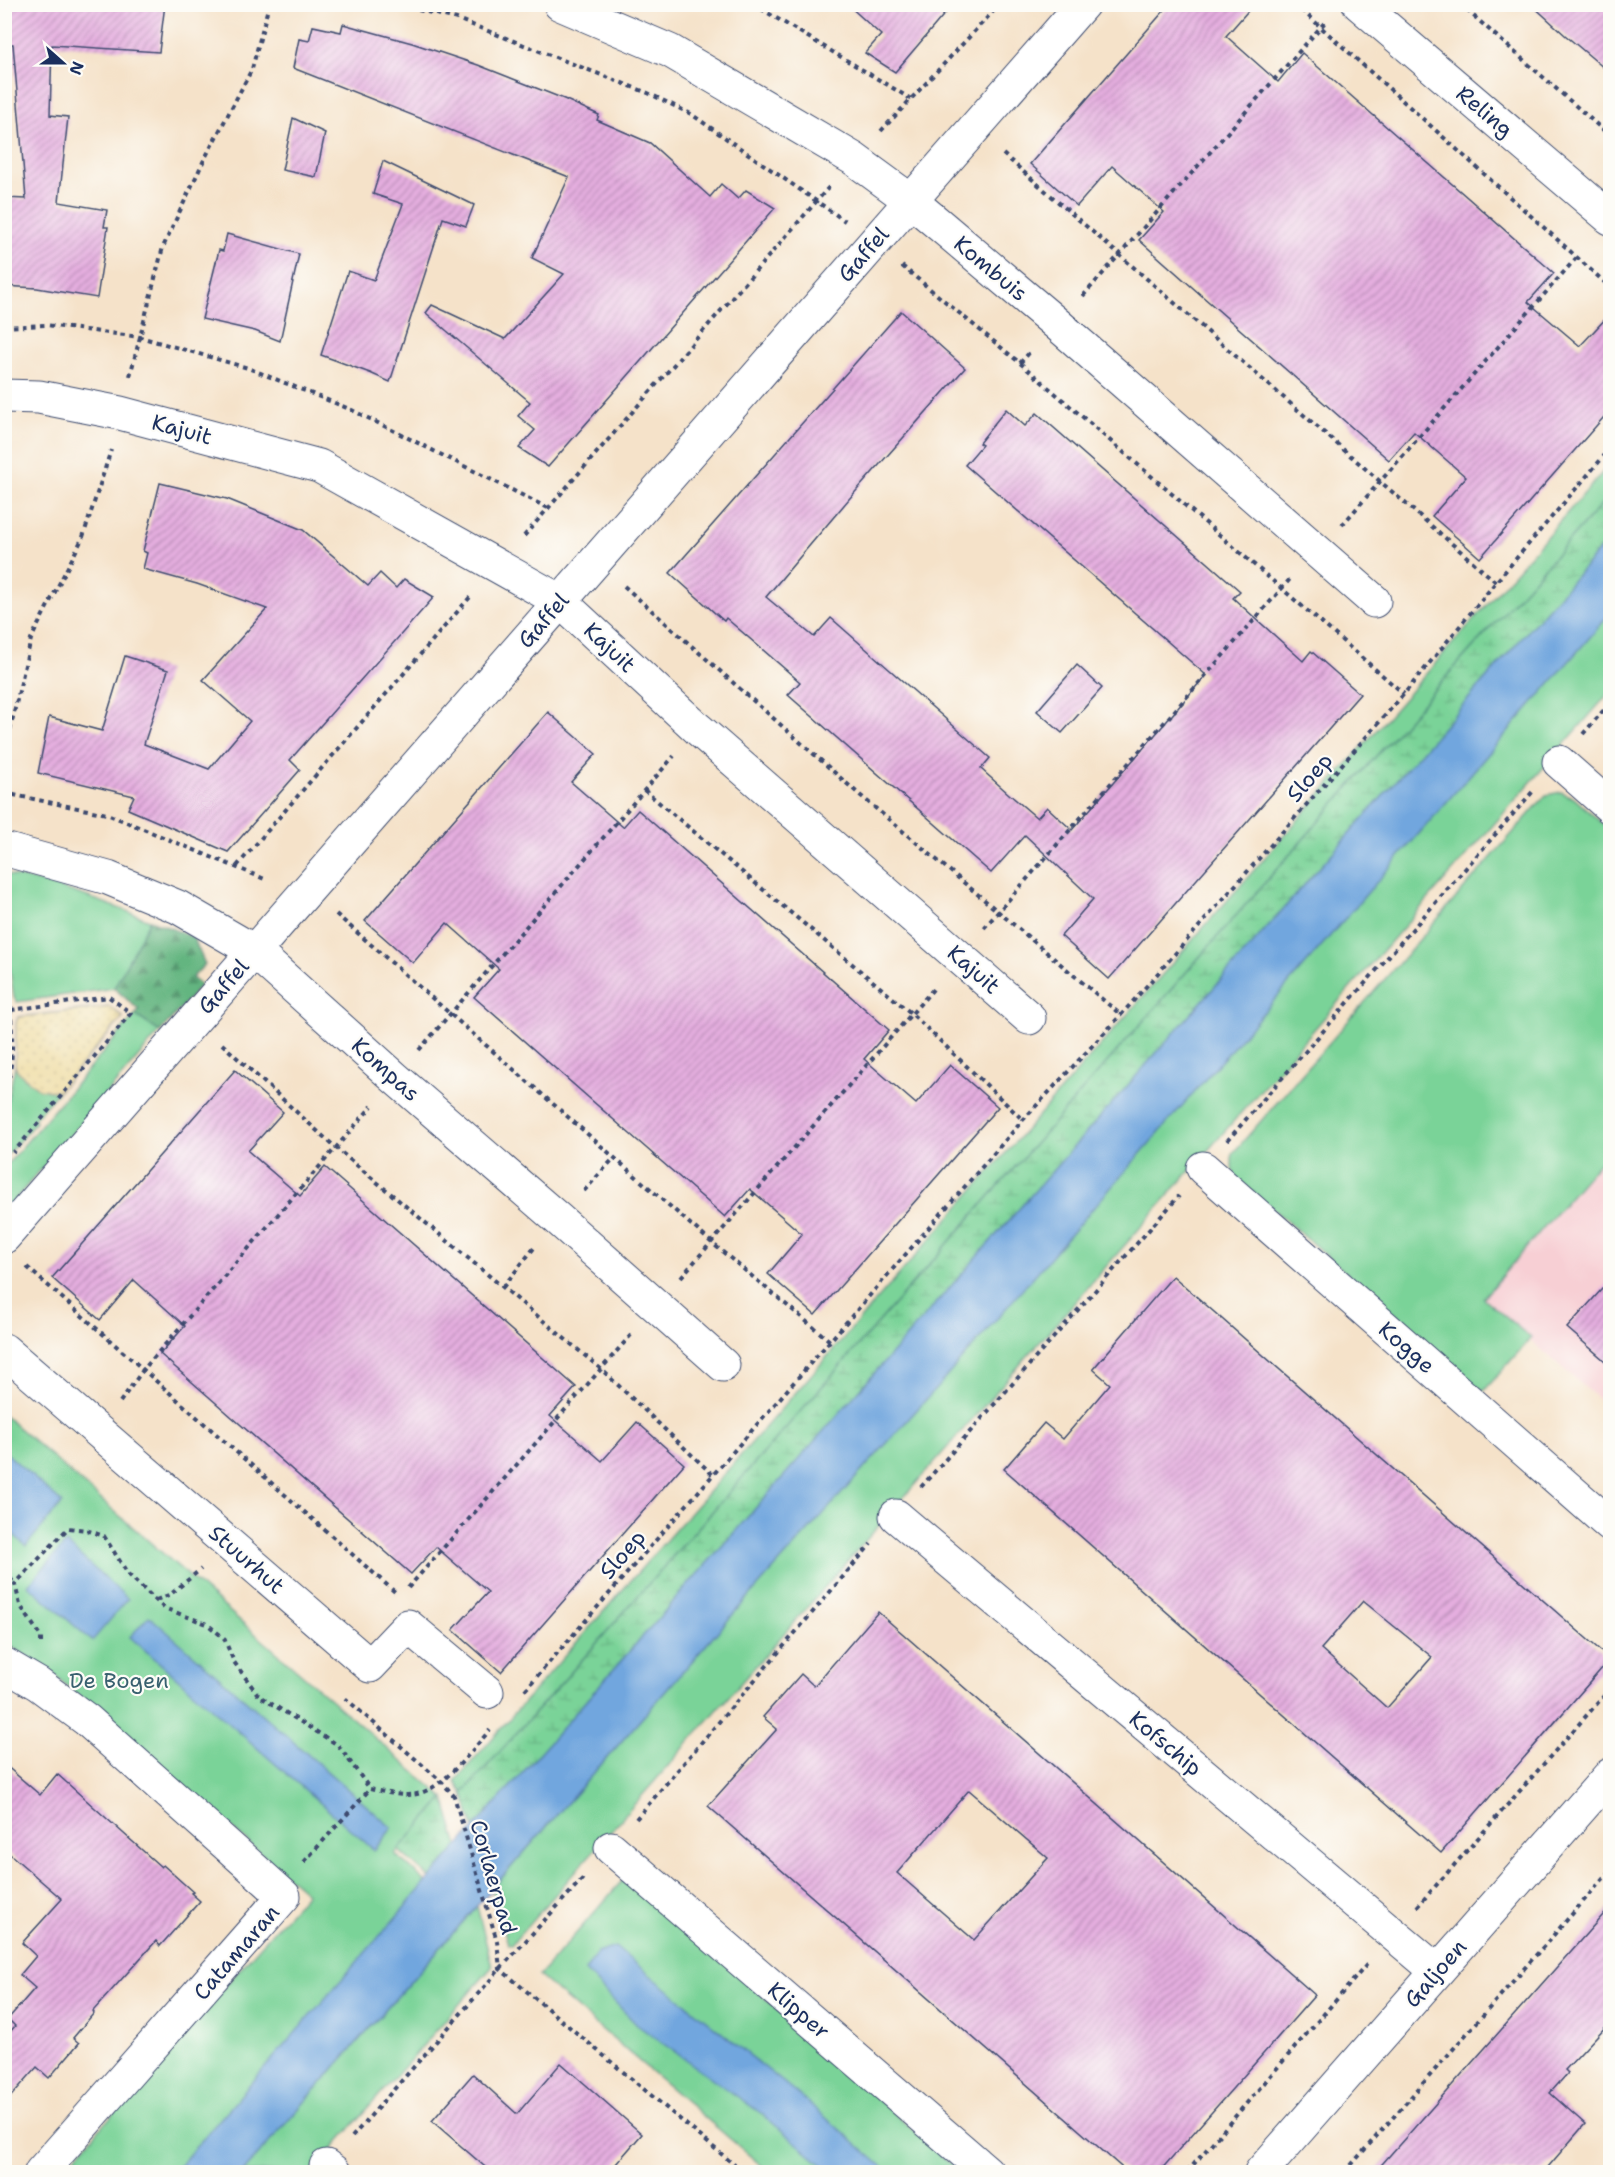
<svg xmlns="http://www.w3.org/2000/svg" width="1615" height="2177" font-family="'Shantell Sans',sans-serif">
	<style>
		.built { fill: #f7cfd4 }
		.green { fill: #7ad398; stroke: #4a817b; stroke-width: 1.5; fill-rule: evenodd }
		.forest { fill: url(#forest-firs); stroke: #3f726f; stroke-width: 1.5 }
		.wetland { fill: url(#wetland-marsh); stroke: #4a817b; stroke-width: 1.5 }
		.sand { fill: url(#sand-dots); stroke: #84847e; stroke-width: 1.5 }
		.water { fill: #71a6de; stroke: #466a9e; stroke-width: 1.5 }
		.building { fill: url(#building-hatch); fill-rule: evenodd }
		.lines { fill: none; stroke-linecap: round; stroke-linejoin: round }
		.minor-casing { stroke: #3c4a6e; stroke-width: 35 }
		.path { stroke: #3c4a6e; stroke-width: 4; stroke-dasharray: 4.5 4.5; stroke-linecap: butt }
		.minor { stroke: #fff; stroke-width: 33 }
		.labels { text-anchor: middle; stroke-width: 4.5; stroke-linejoin: round; paint-order: stroke }
		.street-label { font-size: 22px; fill: #1b2f5e; stroke: #fdfcf7 }
		.park-label { font-size: 22px; fill: #38606f; stroke: #fdfcf7 }
	</style>
	<defs>
		<pattern id="forest-firs" width="22" height="20" patternUnits="userSpaceOnUse" patternTransform="scale(1.5)"><rect width="22" height="20" fill="#63b580"/><path d="M5 1l3.5 6h-7zM16 11l3.5 6h-7z" fill="#51946c"/></pattern>
		<pattern id="wetland-marsh" width="20" height="14" patternUnits="userSpaceOnUse" patternTransform="scale(1.5)"><rect width="20" height="14" fill="#7ad398"/><path d="M1 5h8M5 5V1M11 12h8M15 12V8" fill="none" stroke="#69b585"/></pattern>
		<pattern id="sand-dots" width="8" height="8" patternUnits="userSpaceOnUse" patternTransform="scale(1.5)"><rect width="8" height="8" fill="#eeda9e"/><path d="M2 2h.1M6 6h.1" fill="none" stroke="#ccbb8a" stroke-width="1.8" stroke-linecap="round"/></pattern>
		<pattern id="building-hatch" width="6" height="6" patternUnits="userSpaceOnUse" patternTransform="scale(1.5)"><rect width="6" height="6" fill="#e5aedf"/><path d="M-1 1l2-2M0 6l6-6M5 7l2-2" fill="none" stroke="#b98eb8"/></pattern>
	</defs>
	<rect width="100%" height="100%" fill="#fdfcf7"/>
	<filter id="ink" filterUnits="userSpaceOnUse"><feTurbulence type="fractalNoise" baseFrequency=".0167" numOctaves="2"/><feDisplacementMap in="SourceGraphic" scale="12" xChannelSelector="R" yChannelSelector="G"/><feConvolveMatrix kernelMatrix="1 2 1 2 8 2 1 2 1" color-interpolation-filters="sRGB"/></filter>
	<filter id="wash" filterUnits="userSpaceOnUse"><feTurbulence type="fractalNoise" baseFrequency=".008" numOctaves="4" result="noise"/><feDisplacementMap in="SourceGraphic" scale="24" xChannelSelector="R" yChannelSelector="G"/><feGaussianBlur stdDeviation="1.35" result="paint"/><feColorMatrix in="noise" values="0 0 0 0 0 0 0 0 0 0 0 0 0 0 0 0 0 1.4 0 .05"/><feComposite in="paint" operator="in"/></filter>
	<g filter="url(#wash)">
		<rect width="100%" height="100%" fill="#f5e2c9"/>
		<path class="built" d="M 1610,1150 L 1610,1409 L 1482,1298 Z"/>
		<g class="green">
			<path d="M 1610,464 L 1610,495 L 1437,687 L 574,1669 L 463,1793 L 455,1781 Z"/>
			<path d="M 1610,614 L 1610,692 L 511,1945 L 508,1944 L 492,1889 L 735,1612 L 940,1384 Z"/>
			<path d="M 1561,792 L 1574,798 L 1610,830 L 1610,1150 L 1483,1298 L 1531,1338 L 1483,1392 L 1236,1177 L 1232,1169 L 1232,1154 L 1546,795 Z"/>
			<path d="M 4,874 C 55,883 102,902 150,920 L 114,988 L 17,1002 L 14,998 L 5,936 Z"/>
			<path d="M 135,1015 L 160,1032 L 5,1211 L 5,1167 Z"/>
			<path d="M 15,1066 C 24,1081 40,1091 58,1092 L 34,1119 L 36,1122 L 6,1156 L 7,1159 L 5,1162 L 5,1113 Z"/>
			<path d="M 5,1416 L 444,1798 L 395,1854 L 426,1882 L 425,1885 L 174,2172 L 62,2172 L 307,1893 L 45,1667 L 5,1643 L 5,1527 L 26,1545 L 62,1503 L 5,1452 ZM 149,1617 L 392,1828 L 375,1849 L 131,1637 Z"/>
			<path d="M 627,1875 L 960,2172 L 769,2172 L 539,1976 Z"/>
			<path d="M 477,1906 L 492,1967 L 312,2172 L 243,2172 Z"/>
		</g>
		<path class="forest" d="M 150,920 L 193,937 L 205,964 L 192,978 L 201,985 L 160,1032 L 135,1015 L 139,1010 L 114,988 Z"/>
		<g class="wetland">
			<path d="M 1610,495 L 1610,538 L 474,1828 L 463,1793 L 574,1669 L 1437,687 Z"/>
			<path d="M 444,1798 L 458,1846 L 430,1878 L 398,1850 Z"/>
		</g>
		<path class="sand" d="M 110,1007 L 123,1017 L 58,1092 L 39,1089 L 19,1073 L 15,1066 L 16,1023 L 18,1017 Z"/>
		<g class="water">
			<path d="M 1610,538 L 1610,614 L 940,1384 L 735,1612 L 243,2172 L 174,2172 L 458,1846 Z"/>
			<path d="M 5,1452 L 62,1503 L 26,1546 L 5,1527 Z"/>
			<path d="M 66,1543 L 128,1599 L 92,1641 L 28,1585 Z"/>
			<path d="M 149,1616 L 392,1828 L 374,1850 L 130,1637 Z"/>
			<path d="M 615,1947 L 804,2099 L 889,2172 L 831,2172 L 762,2114 L 637,2025 L 585,1971 L 597,1953 Z"/>
		</g>
		<g id="blocks">
			<g class="building">
				<path d="M 4,4 L 165,4 L 159,52 L 52,45 L 50,115 L 68,117 L 59,202 L 107,210 L 104,227 L 108,227 L 97,298 L 37,288 L 4,286 L 4,198 L 26,199 L 13,44 L 4,44 Z"/>
				<path d="M 847,4 L 953,4 L 895,72 L 865,53 L 881,35 Z"/>
				<path d="M 1170,4 L 1254,4 L 1226,36 L 1278,82 L 1302,53 L 1554,273 L 1528,302 L 1580,346 L 1611,313 L 1611,409 L 1480,558 L 1432,516 L 1466,477 L 1414,432 L 1389,460 L 1201,295 L 1139,240 L 1164,212 L 1112,166 L 1077,206 L 1030,164 Z"/>
				<path d="M 1531,4 L 1611,4 L 1611,74 L 1565,35 Z"/>
				<path d="M 343,24 L 412,43 L 478,65 L 564,99 L 599,115 L 597,120 L 650,143 L 710,197 L 721,184 L 738,199 L 746,190 L 775,208 L 548,467 L 519,448 L 535,430 L 518,416 L 530,402 L 426,313 L 432,305 L 505,339 L 564,274 L 532,258 L 569,177 L 293,68 L 299,39 L 309,41 L 313,26 L 341,32 Z"/>
				<path d="M 293,118 L 325,133 L 316,177 L 282,170 Z"/>
				<path d="M 383,161 L 474,205 L 466,226 L 443,218 L 390,382 L 370,373 L 321,355 L 348,271 L 374,280 L 403,204 L 373,194 Z"/>
				<path d="M 227,234 L 299,254 L 280,341 L 255,331 L 202,319 L 219,250 L 223,251 Z"/>
				<path d="M 901,311 L 965,368 L 849,499 L 766,597 L 814,637 L 831,618 L 990,758 L 981,769 L 1009,794 L 1037,818 L 1047,807 L 1072,830 L 1155,735 L 1206,675 L 965,465 L 982,445 L 979,443 L 1006,409 L 1025,426 L 1037,413 L 1240,591 L 1233,598 L 1303,661 L 1311,651 L 1360,694 L 1109,979 L 1061,936 L 1093,899 L 1025,835 L 991,873 L 788,695 L 800,682 L 726,618 L 724,621 L 670,573 Z"/>
				<path d="M 160,483 L 227,499 L 303,530 L 368,586 L 380,573 L 396,588 L 404,579 L 434,597 L 290,760 L 300,770 L 228,852 L 128,809 L 134,796 L 38,773 L 49,717 L 102,731 L 125,656 L 168,670 L 144,744 L 209,769 L 250,721 L 203,680 L 267,609 L 197,584 L 143,569 L 147,553 L 143,551 Z"/>
				<path d="M 1077,665 L 1102,688 L 1062,733 L 1037,711 Z"/>
				<path d="M 548,712 L 596,754 L 571,782 L 623,827 L 638,810 L 889,1030 L 864,1059 L 916,1104 L 950,1065 L 998,1107 L 815,1315 L 768,1274 L 802,1234 L 750,1189 L 725,1217 L 630,1134 L 474,997 L 499,969 L 447,923 L 413,963 L 365,921 Z"/>
				<path d="M 235,1070 L 283,1112 L 248,1151 L 300,1196 L 325,1167 L 576,1387 L 550,1416 L 602,1461 L 637,1422 L 684,1464 L 501,1672 L 453,1630 L 488,1592 L 436,1547 L 411,1574 L 216,1403 L 160,1354 L 185,1326 L 134,1280 L 100,1320 L 52,1278 Z"/>
				<path d="M 1173,1276 L 1610,1659 L 1441,1853 L 1004,1469 L 1044,1423 L 1063,1439 L 1110,1384 L 1093,1369 ZM 1363,1601 L 1432,1657 L 1387,1708 L 1321,1649 Z"/>
				<path d="M 1611,1279 L 1611,1366 L 1567,1328 Z"/>
				<path d="M 878,1612 L 1315,1995 L 1159,2172 L 1127,2172 L 708,1806 L 777,1729 L 763,1717 L 801,1674 L 814,1686 ZM 969,1790 L 1048,1858 L 974,1940 L 897,1873 Z"/>
				<path d="M 4,1764 L 40,1795 L 57,1774 L 161,1867 L 163,1865 L 193,1892 L 191,1893 L 200,1901 L 160,1946 L 156,1941 L 93,2011 L 94,2013 L 73,2038 L 79,2043 L 49,2078 L 37,2067 L 4,2104 L 4,2039 L 15,2026 L 8,2019 L 35,1988 L 20,1975 L 36,1956 L 22,1943 L 62,1899 L 4,1849 Z"/>
				<path d="M 1611,1906 L 1611,2021 L 1565,2070 L 1568,2073 L 1550,2093 L 1585,2124 L 1548,2167 L 1543,2172 L 1375,2172 Z"/>
				<path d="M 561,2063 L 642,2134 L 609,2172 L 491,2172 L 432,2121 L 473,2074 L 517,2114 Z"/>
			</g>
		</g>
	</g>
	<g filter="url(#ink)">
		<use href="#blocks" fill-opacity="0" stroke="#3c4a6e" stroke-width="1.5"/>
		<g class="lines">
			<defs>
				<g id="minor">
					<path d="M 560,4 L 670,51 L 854,159 L 910,200 L 1057,324 L 1374,601"/>
					<path d="M 1359,4 L 1610,218"/>
					<path d="M 4,396 L 39,397 L 120,413 L 319,466 L 560,601 L 698,729 L 1029,1018"/>
					<path d="M 1559,762 L 1610,807"/>
					<path d="M 4,849 L 108,878 L 178,907 L 254,951 L 395,1078 L 558,1219 L 723,1365"/>
					<path d="M 1203,1168 L 1610,1525"/>
					<path d="M 4,1237 L 1083,4"/>
					<path d="M 4,1350 L 370,1666 L 408,1626 L 487,1692"/>
					<path d="M 896,1516 L 1437,1971"/>
					<path d="M 4,1664 L 38,1684 L 87,1720 L 284,1896 L 41,2172"/>
					<path d="M 611,1848 L 987,2172"/>
					<path d="M 326,2166 L 334,2172"/>
					<path d="M 1261,2172 L 1610,1775"/>
				</g>
			</defs>
			<use href="#minor" class="minor-casing"/>
			<g class="path">
				<path d="M 392,4 L 457,19 L 648,93 L 691,114 L 845,221"/>
				<path d="M 753,4 L 911,99"/>
				<path d="M 1295,4 L 1610,287"/>
				<path d="M 1460,4 L 1610,136"/>
				<path d="M 881,131 L 1000,4"/>
				<path d="M 1003,154 L 1496,582"/>
				<path d="M 902,266 L 1020,363 L 1404,694"/>
				<path d="M 1083,296 L 1326,21"/>
				<path d="M 4,327 L 46,325 L 140,337 L 248,368 L 352,410 L 548,508"/>
				<path d="M 1020,363 L 1030,352"/>
				<path d="M 130,376 L 163,247 L 203,162 L 252,69 L 269,4"/>
				<path d="M 1342,525 L 1577,257"/>
				<path d="M 524,536 L 829,187"/>
				<path d="M 624,586 L 861,796 L 1121,1015"/>
				<path d="M 1583,734 L 1610,703"/>
				<path d="M 4,756 L 31,639 L 83,537 L 111,450"/>
				<path d="M 644,790 L 912,1014 L 1023,1120"/>
				<path d="M 4,793 L 107,814 L 267,880"/>
				<path d="M 237,866 L 471,596"/>
				<path d="M 336,914 L 712,1243 L 830,1341"/>
				<path d="M 984,928 L 1291,578"/>
				<path d="M 4,965 C 11,1009 18,1055 4,1098"/>
				<path d="M 11,1010 L 109,997 L 131,1013 L 13,1153"/>
				<path d="M 222,1044 L 336,1148 L 601,1369 L 713,1475"/>
				<path d="M 419,1050 L 674,756"/>
				<path d="M 1227,1141 L 1535,789"/>
				<path d="M 584,1191 L 614,1158"/>
				<path d="M 27,1267 L 395,1592"/>
				<path d="M 681,1277 L 935,987"/>
				<path d="M 503,1287 L 534,1248"/>
				<path d="M 120,1402 L 143,1370 L 372,1106"/>
				<path d="M 921,1487 L 1179,1196"/>
				<path d="M 4,1571 L 15,1584"/>
				<path d="M 408,1588 L 631,1335"/>
				<path d="M 156,1600 L 171,1594 L 201,1569"/>
				<path d="M 41,1643 L 41,1637 L 20,1605 L 15,1584 L 68,1528 L 86,1530 L 104,1536 L 128,1574 L 164,1608 L 207,1624 L 224,1638 L 234,1662 L 259,1696 L 338,1745 L 370,1789 C 384,1792 403,1797 417,1794 C 444,1788 472,1750 490,1730"/>
				<path d="M 525,1690 L 1023,1120 L 1121,1015 L 1404,694 L 1496,582 L 1610,449"/>
				<path d="M 345,1698 L 442,1782 L 454,1796 L 497,1941 L 500,1969 L 743,2172"/>
				<path d="M 636,1819 L 871,1544"/>
				<path d="M 304,1862 L 370,1789"/>
				<path d="M 1417,1907 L 1610,1689"/>
				<path d="M 352,2137 L 500,1969 L 585,1876"/>
				<path d="M 1187,2172 L 1369,1962"/>
				<path d="M 1345,2172 L 1610,1871"/>
			</g>
			<use href="#minor" class="minor"/>
		</g>
	</g>
	<g class="labels">
		<g class="street-label">
			<text transform="translate(1485 111) rotate(40)" y="8">Reling</text>
			<text transform="translate(863 254) rotate(-49)" y="8">Gaffel</text>
			<text transform="translate(991 268) rotate(40)" y="8">Kombuis</text>
			<text transform="translate(182 429) rotate(15)" y="8">Kajuit</text>
			<text transform="translate(543 620) rotate(-49)" y="8">Gaffel</text>
			<text transform="translate(610 647) rotate(43)" y="8">Kajuit</text>
			<text transform="translate(1309 777) rotate(-49)" y="8">Sloep</text>
			<text transform="translate(974 969) rotate(41)" y="8">Kajuit</text>
			<text transform="translate(223 986) rotate(-49)" y="8">Gaffel</text>
			<text transform="translate(386 1069) rotate(42)" y="8">Kompas</text>
			<text transform="translate(1407 1347) rotate(41)" y="8">Kogge</text>
			<text transform="translate(622 1554) rotate(-49)" y="8">Sloep</text>
			<text transform="translate(247 1559) rotate(41)" y="8">Stuurhut</text>
			<text transform="translate(1166 1743) rotate(40)" y="8">Kofschip</text>
			<text transform="translate(494 1877) rotate(74)" y="8">Corlaerpad</text>
			<text transform="translate(236 1952) rotate(-49)" y="8">Catamaran</text>
			<text transform="translate(1435 1973) rotate(-49)" y="8">Galjoen</text>
			<text transform="translate(799 2010) rotate(41)" y="8">Klipper</text>
		</g>
		<g class="park-label">
			<text x="119" y="1688">De Bogen</text>
		</g>
	</g>
	<rect width="1615" height="2177" fill="none" stroke="#fdfcf7" stroke-width="24"/>
	<g transform="translate(63 63) rotate(111)" stroke="#fdfcf7" stroke-width="4.5" paint-order="stroke">
	<path d="M0-4.5L10 22L0 15L-10 22Z" fill="#1b2f5e"/>
	<text y="-9" font-size="16" font-weight="bold" text-anchor="middle" fill="#1b2f5e">N</text>
	</g>
</svg>
